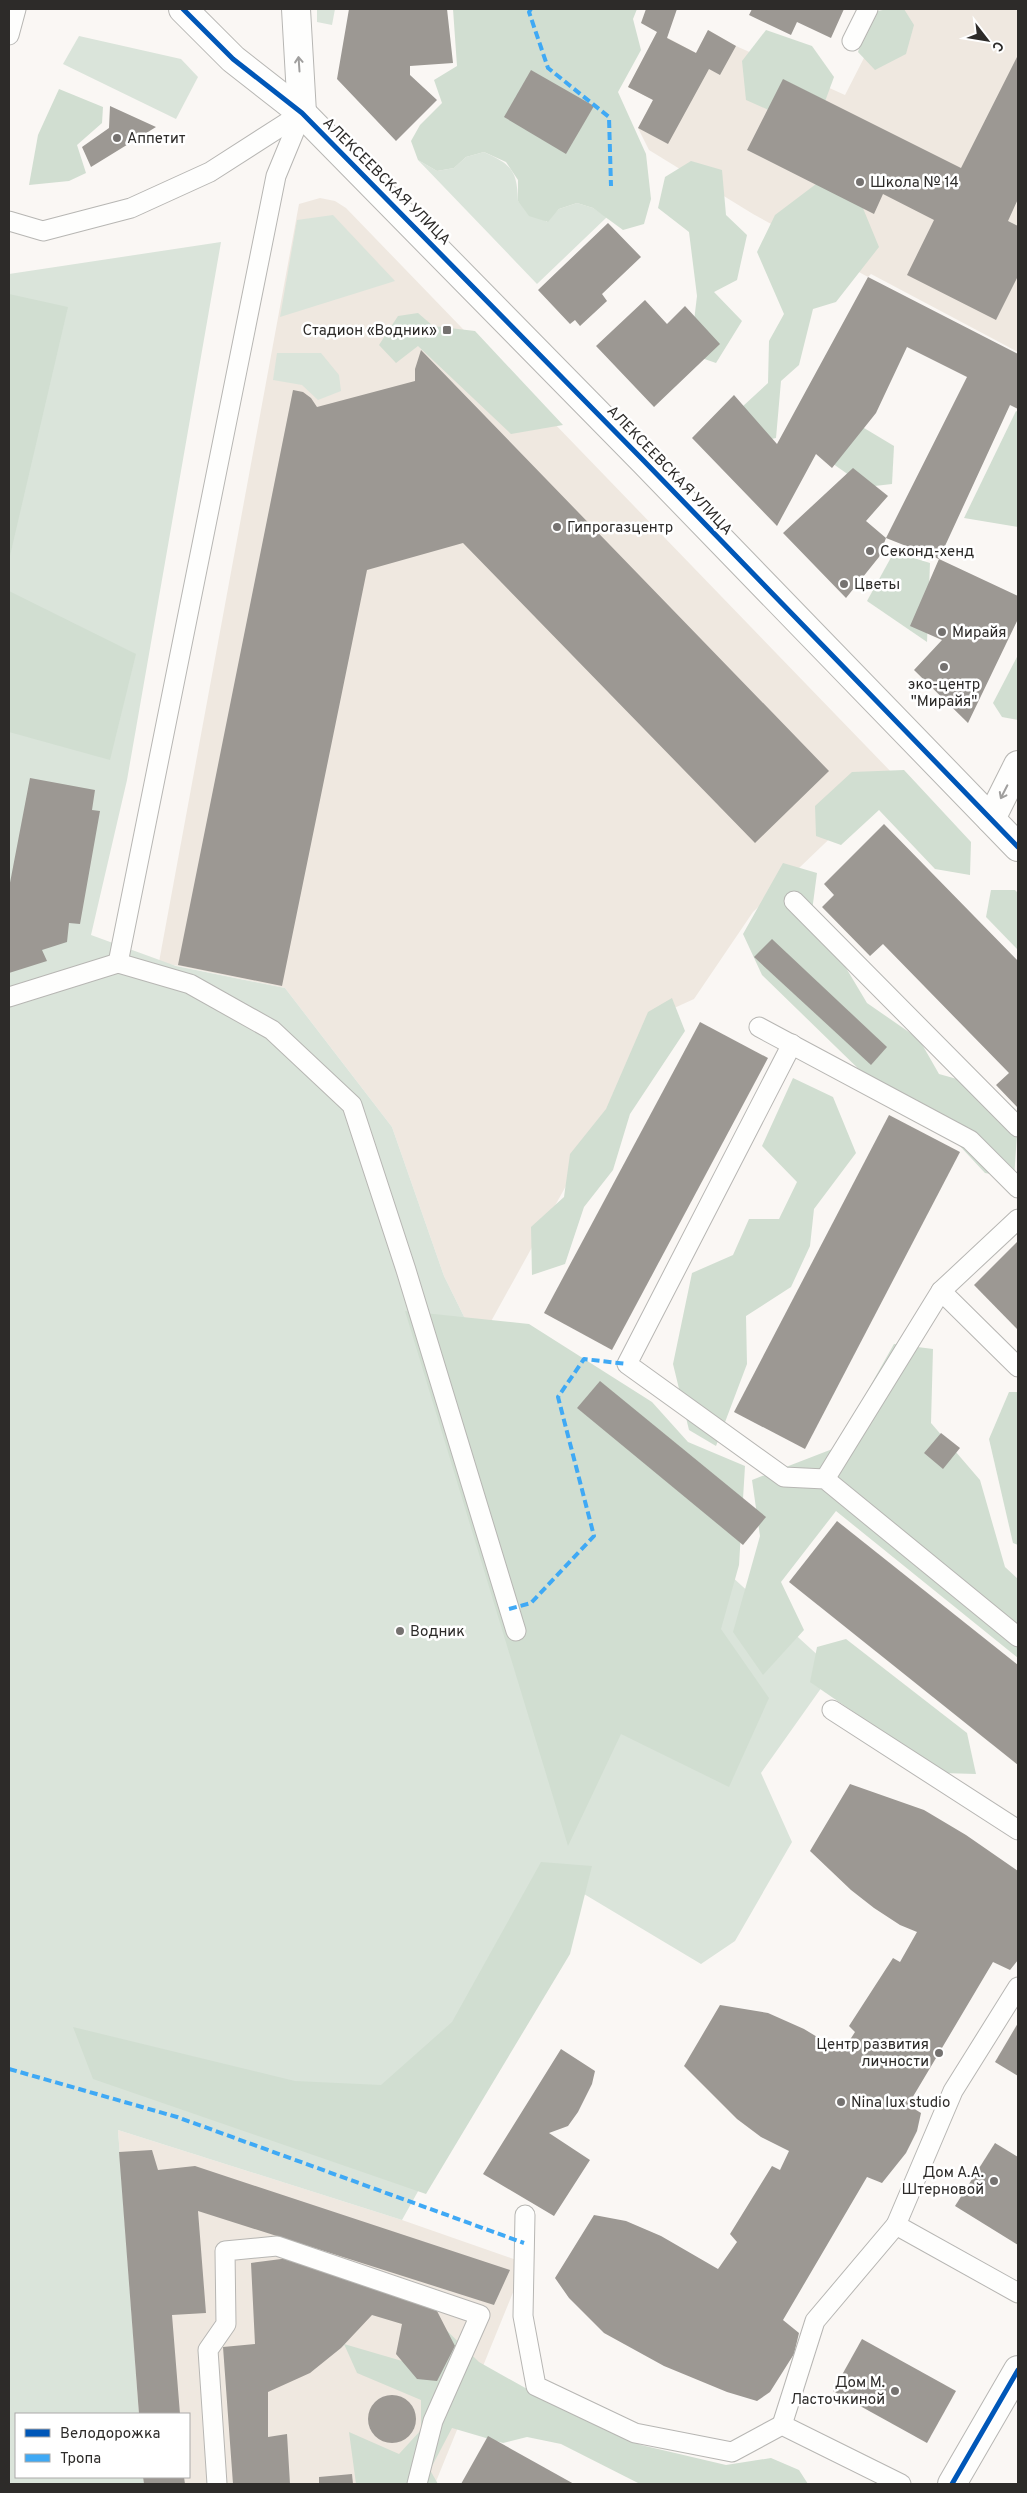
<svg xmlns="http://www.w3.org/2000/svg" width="1027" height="2493" font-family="Overpass,sans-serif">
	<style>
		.built { fill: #efe8e0 }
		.green { fill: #dae4da }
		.forest { fill: #d1ded1 }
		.building { fill: #9c9893 }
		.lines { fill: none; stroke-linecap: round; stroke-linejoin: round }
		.service-casing { stroke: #b7b6b3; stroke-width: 21 }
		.minor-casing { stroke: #b7b6b3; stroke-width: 30 }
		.tertiary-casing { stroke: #b7b6b3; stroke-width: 30 }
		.service { stroke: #fefefd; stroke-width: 19 }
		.minor { stroke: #fefefd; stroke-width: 28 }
		.tertiary { stroke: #fefefd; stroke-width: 28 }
		.quiet { stroke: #3fa9f5; stroke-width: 4; stroke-dasharray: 8 4; stroke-linecap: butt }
		.cycleway-casing { stroke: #fff; stroke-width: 8 }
		.cycleway { stroke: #0057b8; stroke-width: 5 }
		.oneway { stroke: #a09f9e }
		.poi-dot { fill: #757270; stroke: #fff; stroke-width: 2 }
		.labels { text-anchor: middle; stroke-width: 5; stroke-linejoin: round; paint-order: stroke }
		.poi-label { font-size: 15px; fill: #2d2b29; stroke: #fff; text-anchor: start }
		.street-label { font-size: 15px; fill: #2d2b29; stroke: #fff }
	</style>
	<rect width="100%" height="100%" fill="#faf7f4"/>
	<g class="built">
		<path d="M 889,9 L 1018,9 L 1018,352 L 871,274 L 868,277 L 753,214 L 649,150 L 638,128 L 653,100 L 628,87 L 657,32 L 696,53 L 708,30 L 736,46 L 845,95 Z"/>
		<path d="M 320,198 L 335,201 L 346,208 L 895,776 L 753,912 L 694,999 L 661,1014 L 478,1345 L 444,1276 L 392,1127 L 285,988 L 159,962 L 299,204 Z"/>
		<path d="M 118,2130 L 402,2220 L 525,2263 L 435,2484 L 144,2484 L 143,2477 L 189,2477 L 189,2414 L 139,2414 Z"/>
	</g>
	<g class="green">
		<path d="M 317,9 L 335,9 L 332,25 L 317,22 Z"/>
		<path d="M 79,36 L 181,59 L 198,77 L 176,119 L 63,64 Z"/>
		<path d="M 484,152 C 512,165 517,170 518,201 L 547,222 L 559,209 L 577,203 L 593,208 L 607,217 L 537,284 L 418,160 L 437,171 L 454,168 L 466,157 Z"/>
		<path d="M 333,215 L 395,281 L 280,317 L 297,220 Z"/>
		<path d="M 221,242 L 127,780 L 91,935 L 176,966 L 285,988 L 392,1127 L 444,1276 L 478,1345 L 834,1670 L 761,1773 L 792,1842 L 735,1941 L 701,1964 L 584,1894 L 402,2220 L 118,2130 L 139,2414 L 16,2414 L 16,2477 L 143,2477 L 144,2484 L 9,2484 L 9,274 Z"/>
		<path d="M 277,353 L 321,353 L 339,375 L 341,391 L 318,400 L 302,385 L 273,380 Z"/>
	</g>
	<g class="forest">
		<path d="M 453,9 L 637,9 L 633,19 L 641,50 L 618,92 L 646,154 L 651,199 L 644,224 L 623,230 L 593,208 L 577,203 L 559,209 L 548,222 L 529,216 L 518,201 L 518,180 L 506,162 L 484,152 L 466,157 L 454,168 L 437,171 L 418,160 L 411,141 L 420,125 L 442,103 L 434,80 L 457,66 Z"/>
		<path d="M 888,9 L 904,9 L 914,25 L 906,54 L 875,70 L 858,52 L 872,12 Z"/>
		<path d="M 766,30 L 812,46 L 834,77 L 823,107 L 780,115 L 746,100 L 742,61 Z"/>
		<path d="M 59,89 L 103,107 L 102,123 L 77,145 L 86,173 L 69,181 L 29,185 L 38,135 Z"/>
		<path d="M 691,161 L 722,170 L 726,215 L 747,235 L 737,280 L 714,292 L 742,321 L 716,363 L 690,354 L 697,296 L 689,232 L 658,208 L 665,177 Z"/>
		<path d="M 820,181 L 860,201 L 879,247 L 836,302 L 813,309 L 799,365 L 781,381 L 776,438 L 753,443 L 742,407 L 768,383 L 769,341 L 784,314 L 757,252 L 775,215 Z"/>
		<path d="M 9,294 L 68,307 L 9,560 Z"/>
		<path d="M 418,313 L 433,326 L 475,331 L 563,425 L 511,434 L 418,346 L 396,363 L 379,345 L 398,316 Z"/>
		<path d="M 1016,411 L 1018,412 L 1018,527 L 964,518 Z"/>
		<path d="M 854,422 L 894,446 L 892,484 L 866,487 L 829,461 Z"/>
		<path d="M 894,552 L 930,563 L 927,642 L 867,601 Z"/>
		<path d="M 9,591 L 136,654 L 110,760 L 9,732 Z"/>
		<path d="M 1018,655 L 1018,720 L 1002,717 L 993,703 Z"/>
		<path d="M 904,770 L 971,842 L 970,875 L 935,869 L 879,810 L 841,845 L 816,836 L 815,806 L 852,772 Z"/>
		<path d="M 783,863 L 817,873 L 812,911 L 867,1003 L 919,1039 L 939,1074 L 964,1081 L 1017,1135 L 1014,1178 L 985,1173 L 917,1100 L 872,1082 L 762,975 L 743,934 Z"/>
		<path d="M 991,890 L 1015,890 L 1018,893 L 1018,950 L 986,917 Z"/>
		<path d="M 672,998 L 685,1031 L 630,1114 L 613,1170 L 584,1207 L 565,1264 L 532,1275 L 531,1227 L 564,1197 L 570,1154 L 606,1109 L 648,1012 Z"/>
		<path d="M 793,1078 L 833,1097 L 856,1153 L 814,1209 L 810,1246 L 791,1287 L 746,1316 L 747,1364 L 716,1446 L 689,1430 L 673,1364 L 692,1273 L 733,1255 L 749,1219 L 779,1219 L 797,1182 L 762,1146 Z"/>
		<path d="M 405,1311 L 529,1324 L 652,1402 L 688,1442 L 745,1466 L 739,1565 L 721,1629 L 769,1698 L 729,1787 L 621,1734 L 568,1846 Z"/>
		<path d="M 894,1344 L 933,1349 L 931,1423 L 980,1480 L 1005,1567 L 1018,1579 L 1018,1658 L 836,1511 L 781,1582 L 804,1630 L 763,1675 L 733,1632 L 760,1536 L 752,1480 L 835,1448 Z"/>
		<path d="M 1009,1392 L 1018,1392 L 1018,1545 L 1013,1543 L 989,1439 Z"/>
		<path d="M 846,1639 L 967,1733 L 976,1774 L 942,1773 L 810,1682 L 817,1647 Z"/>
		<path d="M 541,1862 L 592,1866 L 570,1954 L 426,2194 L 93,2079 L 73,2027 L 295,2081 L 381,2085 L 452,2022 Z"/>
		<path d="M 442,2326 L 479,2362 L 545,2399 L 641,2445 L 726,2465 L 771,2458 L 799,2470 L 808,2484 L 640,2484 L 561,2444 L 527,2437 L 503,2443 L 452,2428 L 430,2470 L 438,2484 L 356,2484 L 349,2432 L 399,2454 L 421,2430 L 421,2400 L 357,2373 L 344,2344 L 426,2368 Z"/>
	</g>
	<g class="building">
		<path d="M 349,9 L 447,9 L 453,63 L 410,66 L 410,75 L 437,100 L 396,141 L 337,79 Z"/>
		<path d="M 646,9 L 677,9 L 667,38 L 696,53 L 708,30 L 736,46 L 720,75 L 709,69 L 668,144 L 638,128 L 653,100 L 628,87 L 657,32 L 641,23 Z"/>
		<path d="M 752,9 L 844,9 L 831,38 L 797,22 L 791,35 L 749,15 Z"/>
		<path d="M 1018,55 L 1018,199 L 1008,221 L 1018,226 L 1018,276 L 996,320 L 907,275 L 934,220 L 883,194 L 874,214 L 747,150 L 783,79 L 961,168 Z"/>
		<path d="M 531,70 L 594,106 L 566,154 L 504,117 Z"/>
		<path d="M 110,106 L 156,127 L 91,167 L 82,147 L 109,128 Z"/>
		<path d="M 608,223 L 641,257 L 602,294 L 607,301 L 580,326 L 575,320 L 570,324 L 538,290 Z"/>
		<path d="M 868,277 L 1018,354 L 1018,409 L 1010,405 L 939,559 L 886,538 L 967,377 L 907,347 L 876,413 L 832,468 L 816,454 L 777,526 L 692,438 L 734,395 L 777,444 Z"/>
		<path d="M 645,300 L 667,324 L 685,306 L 720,344 L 654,407 L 596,346 Z"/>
		<path d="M 421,350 L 829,771 L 755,843 L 463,543 L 367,570 L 282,986 L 178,965 L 293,390 L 303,392 L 311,398 L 317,407 L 415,381 L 415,369 Z"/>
		<path d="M 853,468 L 888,496 L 866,521 L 886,538 L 879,557 L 846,598 L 783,533 Z"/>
		<path d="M 939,559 L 1018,596 L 1018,619 L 968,723 L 914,670 L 942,640 L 910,626 Z"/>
		<path d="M 30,778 L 95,790 L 92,810 L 100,811 L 80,924 L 69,923 L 67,942 L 42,950 L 47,961 L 9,973 L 9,888 Z"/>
		<path d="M 884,824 L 1018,961 L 1018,1108 L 996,1085 L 1009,1073 L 883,944 L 870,956 L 822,907 L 834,895 L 824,884 Z"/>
		<path d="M 772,939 L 887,1047 L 871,1065 L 754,957 Z"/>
		<path d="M 700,1022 L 768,1058 L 612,1350 L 544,1313 Z"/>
		<path d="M 889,1115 L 960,1152 L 805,1449 L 734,1412 Z"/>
		<path d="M 1018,1241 L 1018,1330 L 974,1285 Z"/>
		<path d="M 600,1381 L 766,1517 L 743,1545 L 577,1408 Z"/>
		<path d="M 941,1433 L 960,1448 L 943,1469 L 924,1453 Z"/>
		<path d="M 837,1521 L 1018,1665 L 1018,1765 L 789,1582 Z"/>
		<path d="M 850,1784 L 924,1810 L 966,1835 L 1018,1871 L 1018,1960 L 1010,1970 L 993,1962 L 939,2053 L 908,2105 L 921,2113 L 917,2131 L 906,2153 L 882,2183 L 867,2177 L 783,2320 L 799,2333 L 794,2354 L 770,2392 L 757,2401 L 727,2392 L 664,2366 L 604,2333 L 569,2298 L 555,2278 L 594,2215 L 626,2221 L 661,2236 L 718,2269 L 737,2242 L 730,2234 L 772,2166 L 780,2170 L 789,2151 L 761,2137 L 737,2119 L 684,2066 L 720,2005 L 768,2013 L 804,2029 L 842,2052 L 855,2032 L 849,2026 L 893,1958 L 900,1962 L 917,1932 L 900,1925 L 874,1908 L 851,1890 L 810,1851 Z"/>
		<path d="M 1018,2023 L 1018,2076 L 995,2062 Z"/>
		<path d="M 561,2049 L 595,2071 L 592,2084 L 578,2112 L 568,2126 L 549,2133 L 590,2160 L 554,2216 L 483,2174 Z"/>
		<path d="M 995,2143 L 1018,2157 L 1018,2245 L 955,2206 Z"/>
		<path d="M 152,2150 L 158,2170 L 195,2166 L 510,2270 L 494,2305 L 198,2211 L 206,2313 L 172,2315 L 180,2414 L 139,2414 L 119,2152 Z"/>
		<path d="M 289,2258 L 437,2311 L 455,2346 L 437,2381 L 417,2379 L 396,2354 L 402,2324 L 372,2315 L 341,2348 L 310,2373 L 268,2392 L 268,2437 L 287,2434 L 290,2484 L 233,2484 L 223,2347 L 255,2344 L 251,2263 Z"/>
		<path d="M 862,2339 L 956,2391 L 927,2443 L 833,2391 Z"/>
		<circle cx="392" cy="2419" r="24"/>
		<path d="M 488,2436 L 574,2484 L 461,2484 Z"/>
		<path d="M 352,2474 L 353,2484 L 319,2484 L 319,2477 Z"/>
		<path d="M 143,2477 L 184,2477 L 185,2484 L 144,2484 Z"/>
	</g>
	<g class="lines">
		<defs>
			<g id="service">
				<path d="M 9,35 L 16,9"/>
				<path d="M 852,41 L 868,9"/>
				<path d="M 9,221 L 43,231 L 131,208 L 210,172 L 302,113"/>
				<path d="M 794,901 L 1018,1127"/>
				<path d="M 118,963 L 276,176 L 302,113"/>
				<path d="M 9,997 L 118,963 L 190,984 L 272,1030 L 352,1105 L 406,1270 L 516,1631"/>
				<path d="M 759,1027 L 970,1140 L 1018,1188"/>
				<path d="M 792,1044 L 627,1364 L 784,1477 L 825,1479 L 1018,1637"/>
				<path d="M 941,1291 L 1018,1367"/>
				<path d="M 825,1479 L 941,1291 L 1018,1219"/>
				<path d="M 832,1710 L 1018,1830"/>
				<path d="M 1018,1987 L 953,2091 L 896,2225 L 1018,2293"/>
				<path d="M 525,2215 L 523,2316 L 536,2386 L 635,2433 L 732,2452 L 782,2425 L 901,2484"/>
				<path d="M 782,2425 L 815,2321 L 896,2225"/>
				<path d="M 217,2484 L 208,2350 L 226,2324 L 225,2251 L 277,2246 L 480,2315 L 433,2421 L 417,2484"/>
			</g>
			<g id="minor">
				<path d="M 991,819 L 1018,765"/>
				<path d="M 952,2484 L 1018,2370"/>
			</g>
			<g id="tertiary">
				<path d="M 183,9 L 233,59 L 302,113 L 644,461 L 1018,847"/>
				<path d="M 296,9 L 302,113"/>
			</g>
		</defs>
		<use href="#service" class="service-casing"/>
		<use href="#minor" class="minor-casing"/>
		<use href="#tertiary" class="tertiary-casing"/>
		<use href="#service" class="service"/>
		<use href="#minor" class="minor"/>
		<use href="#tertiary" class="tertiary"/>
		<g class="quiet">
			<path d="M 531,9 L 529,12 L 548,68 L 609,117 L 611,186"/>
			<path d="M 509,1609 L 531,1603 L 594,1536 L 558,1397 L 584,1359 L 627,1364"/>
			<path d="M 9,2069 L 177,2117 L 524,2243"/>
		</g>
		<defs>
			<g id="cycleway">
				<path d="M 183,9 L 233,59 L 302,113 L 644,461 L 1018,847"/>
				<path d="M 952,2484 L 1018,2370"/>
			</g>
		</defs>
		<use href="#cycleway" class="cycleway-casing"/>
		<use href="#cycleway" class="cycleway"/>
	</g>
	<defs><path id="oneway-shaft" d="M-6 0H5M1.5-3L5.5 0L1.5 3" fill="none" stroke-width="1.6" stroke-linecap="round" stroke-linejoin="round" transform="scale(1.25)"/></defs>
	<g class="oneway">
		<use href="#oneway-shaft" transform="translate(299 64) rotate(-94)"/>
		<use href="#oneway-shaft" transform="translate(1004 792) rotate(117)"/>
	</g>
	<g class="poi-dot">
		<circle cx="117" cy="138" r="5"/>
		<circle cx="860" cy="182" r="5"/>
		<rect x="442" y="325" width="10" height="10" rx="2.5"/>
		<circle cx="557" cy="527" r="5"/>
		<circle cx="870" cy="551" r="5"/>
		<circle cx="844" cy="584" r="5"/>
		<circle cx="942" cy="632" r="5"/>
		<circle cx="944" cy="667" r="5"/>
		<circle cx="400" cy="1631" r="5"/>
		<circle cx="939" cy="2053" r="5"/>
		<circle cx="841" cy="2102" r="5"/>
		<circle cx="994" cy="2181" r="5"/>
		<circle cx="895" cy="2391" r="5"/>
	</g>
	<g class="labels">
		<g class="poi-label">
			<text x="127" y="143">Аппетит</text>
			<text x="870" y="187">Школа № 14</text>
			<text x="437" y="335" text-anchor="end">Стадион «Водник»</text>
			<text x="567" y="532">Гипрогазцентр</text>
			<text x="880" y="556">Секонд-хенд</text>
			<text x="854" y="589">Цветы</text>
			<text x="952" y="637">Мирайя</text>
			<text x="944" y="689" text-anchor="middle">эко-центр<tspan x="944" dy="17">"Мирайя"</tspan></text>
			<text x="410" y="1636">Водник</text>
			<text x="929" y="2049" text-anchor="end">Центр развития<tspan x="929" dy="17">личности</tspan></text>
			<text x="851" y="2107">Nina lux studio</text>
			<text x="984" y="2177" text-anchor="end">Дом А.А.<tspan x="984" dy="17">Штерновой</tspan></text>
			<text x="885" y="2387" text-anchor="end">Дом М.<tspan x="885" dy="17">Ласточкиной</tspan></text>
		</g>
		<g class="street-label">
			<text transform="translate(387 181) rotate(45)" y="5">АЛЕКСЕЕВСКАЯ УЛИЦА</text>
			<text transform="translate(670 470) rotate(46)" y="5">АЛЕКСЕЕВСКАЯ УЛИЦА</text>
		</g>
	</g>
	<rect width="1027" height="2493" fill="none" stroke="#2d2b29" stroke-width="20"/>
	<rect x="15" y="2413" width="175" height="65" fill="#ffffff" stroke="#abaaa9"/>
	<rect x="25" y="2429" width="25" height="8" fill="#0057b8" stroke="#abaaa9"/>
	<text x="60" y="2438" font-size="15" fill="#2d2b29">Велодорожка</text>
	<rect x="25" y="2454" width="25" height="8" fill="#3fa9f5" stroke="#abaaa9"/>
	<text x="60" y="2463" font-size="15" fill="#2d2b29">Тропа</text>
	<g transform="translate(987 40) rotate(121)" stroke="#ffffff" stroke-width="4" paint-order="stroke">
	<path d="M0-4L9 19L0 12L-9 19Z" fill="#2d2b29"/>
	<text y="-8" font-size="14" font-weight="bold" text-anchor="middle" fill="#2d2b29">С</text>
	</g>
</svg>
